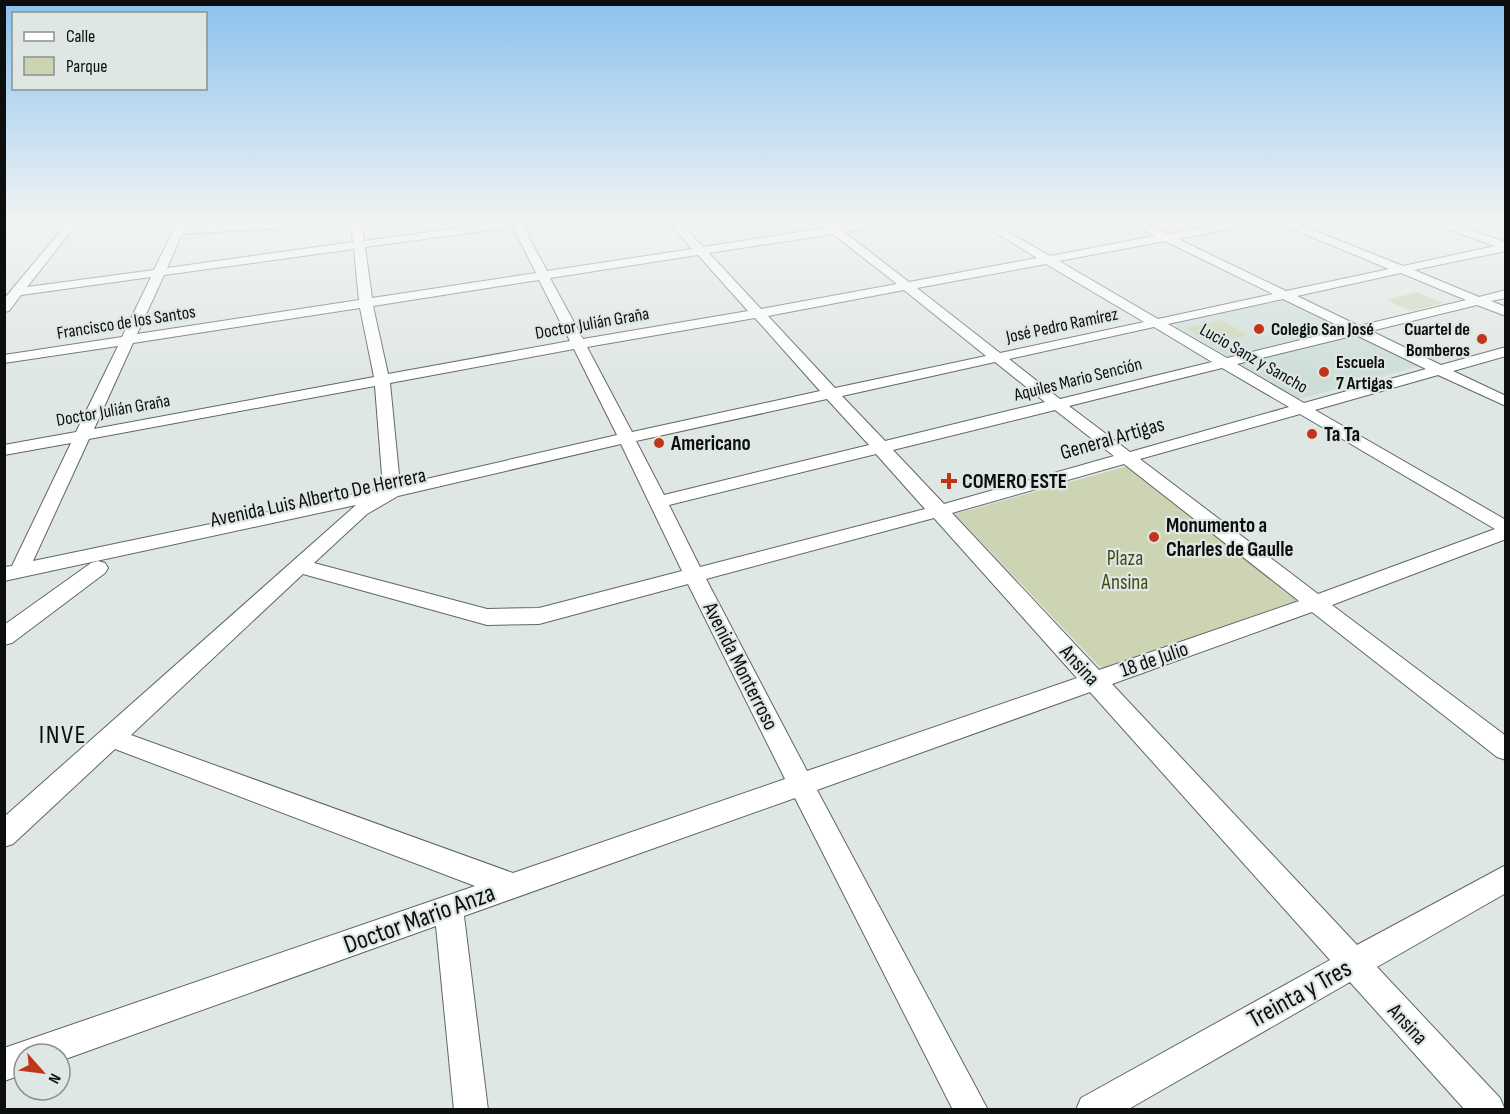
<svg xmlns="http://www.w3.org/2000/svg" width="1510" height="1114" font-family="'Sofia Sans Condensed',sans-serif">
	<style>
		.built { fill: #cdded8 }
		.green { fill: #ccd4b3 }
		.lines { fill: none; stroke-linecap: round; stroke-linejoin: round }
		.minor-casing { stroke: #606765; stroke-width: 2 }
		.minor { fill: #fff; fill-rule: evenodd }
		.poi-dot { fill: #c1361a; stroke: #dfe7e4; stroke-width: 2 }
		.labels { text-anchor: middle; stroke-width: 4.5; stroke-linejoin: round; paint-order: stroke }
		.far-street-label { font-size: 18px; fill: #0c0f0e; stroke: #dfe7e4 }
		.far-poi-label { font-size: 18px; font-weight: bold; fill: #0c0f0e; stroke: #dfe7e4; text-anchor: start }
		.poi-label { font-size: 21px; font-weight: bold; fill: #0c0f0e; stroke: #dfe7e4; text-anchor: start }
		.street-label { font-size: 21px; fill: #0c0f0e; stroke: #dfe7e4 }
		.park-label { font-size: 21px; fill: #444e14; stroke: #dfe7e4 }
		.near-street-label { font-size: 26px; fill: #0c0f0e; stroke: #dfe7e4 }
		.near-neighbourhood-label { font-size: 27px; letter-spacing: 1.5px; fill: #0c0f0e; stroke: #dfe7e4 }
	</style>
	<rect width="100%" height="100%" fill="#dfe7e4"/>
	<g class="built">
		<path d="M 1282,300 L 1342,328 L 1342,330 L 1229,357 L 1174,327 L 1176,326 L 1173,324 Z"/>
		<path d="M 1356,335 L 1420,366 L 1296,400 L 1236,364 Z"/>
	</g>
	<g class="green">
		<path d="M 1417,292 L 1443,303 L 1412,311 L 1386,300 Z"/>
		<path d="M 1222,320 L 1248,335 L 1211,343 L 1186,328 Z"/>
		<path d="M 1128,466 L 1301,599 L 1102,669 L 955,514 Z"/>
	</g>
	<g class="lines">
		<defs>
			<g id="minor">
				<path d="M 69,221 L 79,221 L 27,287 L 154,270 L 178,221 L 188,221 L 185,227 L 302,221 L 361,221 L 364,241 L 510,221 L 538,221 L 537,223 L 523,226 L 547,271 L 692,249 L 668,221 L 678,221 L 703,247 L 826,228 L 826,224 L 830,223 C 847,229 878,221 899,221 L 894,224 L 844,232 L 909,282 L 1037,258 L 977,221 L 989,221 L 1050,256 L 1155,236 L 1127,221 L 1140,221 L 1168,234 L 1241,221 L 1261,221 L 1256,224 L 1178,239 L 1286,291 L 1389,269 L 1278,223 L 1277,221 L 1290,221 L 1403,266 L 1495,246 L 1430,223 L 1429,221 L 1443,221 L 1506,242 L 1506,251 L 1414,270 L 1479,297 L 1506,290 L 1506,298 L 1491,301 L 1506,307 L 1506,316 L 1477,305 L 1371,331 L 1441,365 L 1506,347 L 1506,356 L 1453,371 L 1506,396 L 1506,406 L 1438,375 L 1315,410 L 1506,520 L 1506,539 L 1332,605 L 1506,736 L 1506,760 L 1497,757 L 1312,612 L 1112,684 L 1357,945 L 1506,865 L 1506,893 L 1377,967 L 1500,1098 L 1505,1110 L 1465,1110 L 1350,982 L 1127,1110 L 1076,1110 L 1081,1098 L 1330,960 L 1090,692 L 817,790 L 988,1110 L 953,1110 L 795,798 L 464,916 L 488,1110 L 454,1110 L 436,926 L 60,1061 L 60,1054 L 24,1054 L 24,1074 L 4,1081 L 4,1048 L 475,886 L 115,749 L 13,844 L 4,847 L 4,817 L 356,505 L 4,581 L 4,567 L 12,566 L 71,443 L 4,455 L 4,445 L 76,432 L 118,346 L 4,363 L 4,355 L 122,337 L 151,277 L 21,295 L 9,311 L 4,312 L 4,299 ZM 351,224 L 353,242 L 167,268 L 182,234 ZM 513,227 L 536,273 L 372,298 L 365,247 ZM 833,234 L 897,284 L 761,309 L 709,253 ZM 1165,241 L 1273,294 L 1158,319 L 1059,261 ZM 354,249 L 359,300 L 137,334 L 164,275 ZM 698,255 L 748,311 L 583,339 L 550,278 ZM 1046,264 L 1144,322 L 1000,353 L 917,288 ZM 1401,273 L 1466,300 L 1359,326 L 1297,296 ZM 539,280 L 570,341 L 388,374 L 373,306 ZM 904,290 L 986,356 L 835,388 L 768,316 ZM 1283,299 L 1345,329 L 1227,358 L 1168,324 ZM 360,308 L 374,377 L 94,429 L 133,343 ZM 755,318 L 820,391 L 632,432 L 587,347 ZM 1154,327 L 1212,362 L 1060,399 L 1009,359 ZM 1356,335 L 1426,369 L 1304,403 L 1237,364 ZM 574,349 L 617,435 L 400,485 L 390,383 ZM 995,362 L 1045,402 L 885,441 L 842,396 ZM 1222,368 L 1289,407 L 1130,452 L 1069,406 ZM 375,386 L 383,488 L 33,561 L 89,439 ZM 827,399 L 869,445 L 664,495 L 636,441 ZM 1055,410 L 1114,456 L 944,504 L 893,450 ZM 1300,414 L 1495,529 L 1318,594 L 1140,459 ZM 621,444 L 682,571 L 539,608 L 487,609 L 314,563 L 367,514 L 398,496 ZM 876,454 L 925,509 L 700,567 L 669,505 ZM 1124,464 L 1299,601 L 1099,670 L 952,513 ZM 934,518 L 1077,678 L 807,771 L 706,579 ZM 303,574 L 487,625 L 539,624 L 688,584 L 785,779 L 513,873 L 131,735 Z"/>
				<path d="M 98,561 L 105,563 L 108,568 L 105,573 L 12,643 L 4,645 L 4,625 L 91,563 Z"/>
			</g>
		</defs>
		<use href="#minor" class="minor-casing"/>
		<use href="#minor" class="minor"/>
	</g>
	<linearGradient id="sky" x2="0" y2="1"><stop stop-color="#8bc2ed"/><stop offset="0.59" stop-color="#f1f4f3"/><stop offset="1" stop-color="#f1f4f3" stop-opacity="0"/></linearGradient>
	<rect width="1510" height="377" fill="url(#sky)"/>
	<g class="poi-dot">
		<circle cx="1259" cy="329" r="6"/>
		<circle cx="1482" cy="339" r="6"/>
		<circle cx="1324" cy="372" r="6"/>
		<circle cx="1312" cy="434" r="6"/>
		<circle cx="659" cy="443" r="6"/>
		<path d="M946 472h6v6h6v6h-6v6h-6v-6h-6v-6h6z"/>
		<circle cx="1154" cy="537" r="6"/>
	</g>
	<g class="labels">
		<g class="far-street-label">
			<text transform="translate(126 322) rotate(-9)" y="6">Francisco de los Santos</text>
			<text transform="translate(592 323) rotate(-10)" y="6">Doctor Julián Graña</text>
			<text transform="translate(1062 325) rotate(-12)" y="6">José Pedro Ramírez</text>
			<text transform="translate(1254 358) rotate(30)" y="6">Lucio Sanz y Sancho</text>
			<text transform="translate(1078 379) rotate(-14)" y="6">Aquiles Mario Sención</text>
			<text transform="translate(113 410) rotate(-10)" y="6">Doctor Julián Graña</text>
		</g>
		<g class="far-poi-label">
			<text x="1271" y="335">Colegio San José</text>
			<text x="1470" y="335" text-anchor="end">Cuartel de<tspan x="1470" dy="21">Bomberos</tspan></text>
			<text x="1336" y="368">Escuela<tspan x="1336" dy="21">7 Artigas</tspan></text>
		</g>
		<g class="poi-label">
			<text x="1324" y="441">Ta Ta</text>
			<text x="671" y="450">Americano</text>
			<text x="962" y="488">COMERO ESTE</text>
			<text x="1166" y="532">Monumento a<tspan x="1166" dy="24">Charles de Gaulle</tspan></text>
		</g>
		<g class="street-label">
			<text transform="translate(1112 438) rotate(-16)" y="7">General Artigas</text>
			<text transform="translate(318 497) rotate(-12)" y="7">Avenida Luis Alberto De Herrera</text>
			<text transform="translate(1154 659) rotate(-19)" y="7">18 de Julio</text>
			<text transform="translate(1080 665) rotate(47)" y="7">Ansina</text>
			<text transform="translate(741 666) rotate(63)" y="7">Avenida Monterroso</text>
			<text transform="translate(1408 1024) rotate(47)" y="7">Ansina</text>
		</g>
		<g class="park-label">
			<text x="1125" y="565">Plaza<tspan x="1125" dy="24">Ansina</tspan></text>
		</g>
		<g class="near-street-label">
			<text transform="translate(419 918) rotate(-20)" y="9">Doctor Mario Anza</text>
			<text transform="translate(1299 993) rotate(-29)" y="9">Treinta y Tres</text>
		</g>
		<g class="near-neighbourhood-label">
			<text x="63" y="743">INVE</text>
		</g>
	</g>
	<rect width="1510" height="1114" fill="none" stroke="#0c0f0e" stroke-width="12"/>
	<rect x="12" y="12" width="195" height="78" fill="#dfe7e4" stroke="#8b918e" stroke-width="1.5"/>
	<rect x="24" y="32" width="30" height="9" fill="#ffffff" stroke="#8b918e" stroke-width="1.5"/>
	<text x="66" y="42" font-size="18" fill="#0c0f0e">Calle</text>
	<rect x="24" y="57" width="30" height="18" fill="#ccd4b3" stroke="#8b918e" stroke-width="1.5"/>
	<text x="66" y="72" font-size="18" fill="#0c0f0e">Parque</text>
	<g transform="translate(42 1072) rotate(118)"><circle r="28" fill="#dfe7e4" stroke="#8b918e" stroke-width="1.5"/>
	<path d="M0-4.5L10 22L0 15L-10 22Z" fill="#c1361a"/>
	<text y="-9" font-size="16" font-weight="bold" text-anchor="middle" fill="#0c0f0e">N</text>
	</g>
</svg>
